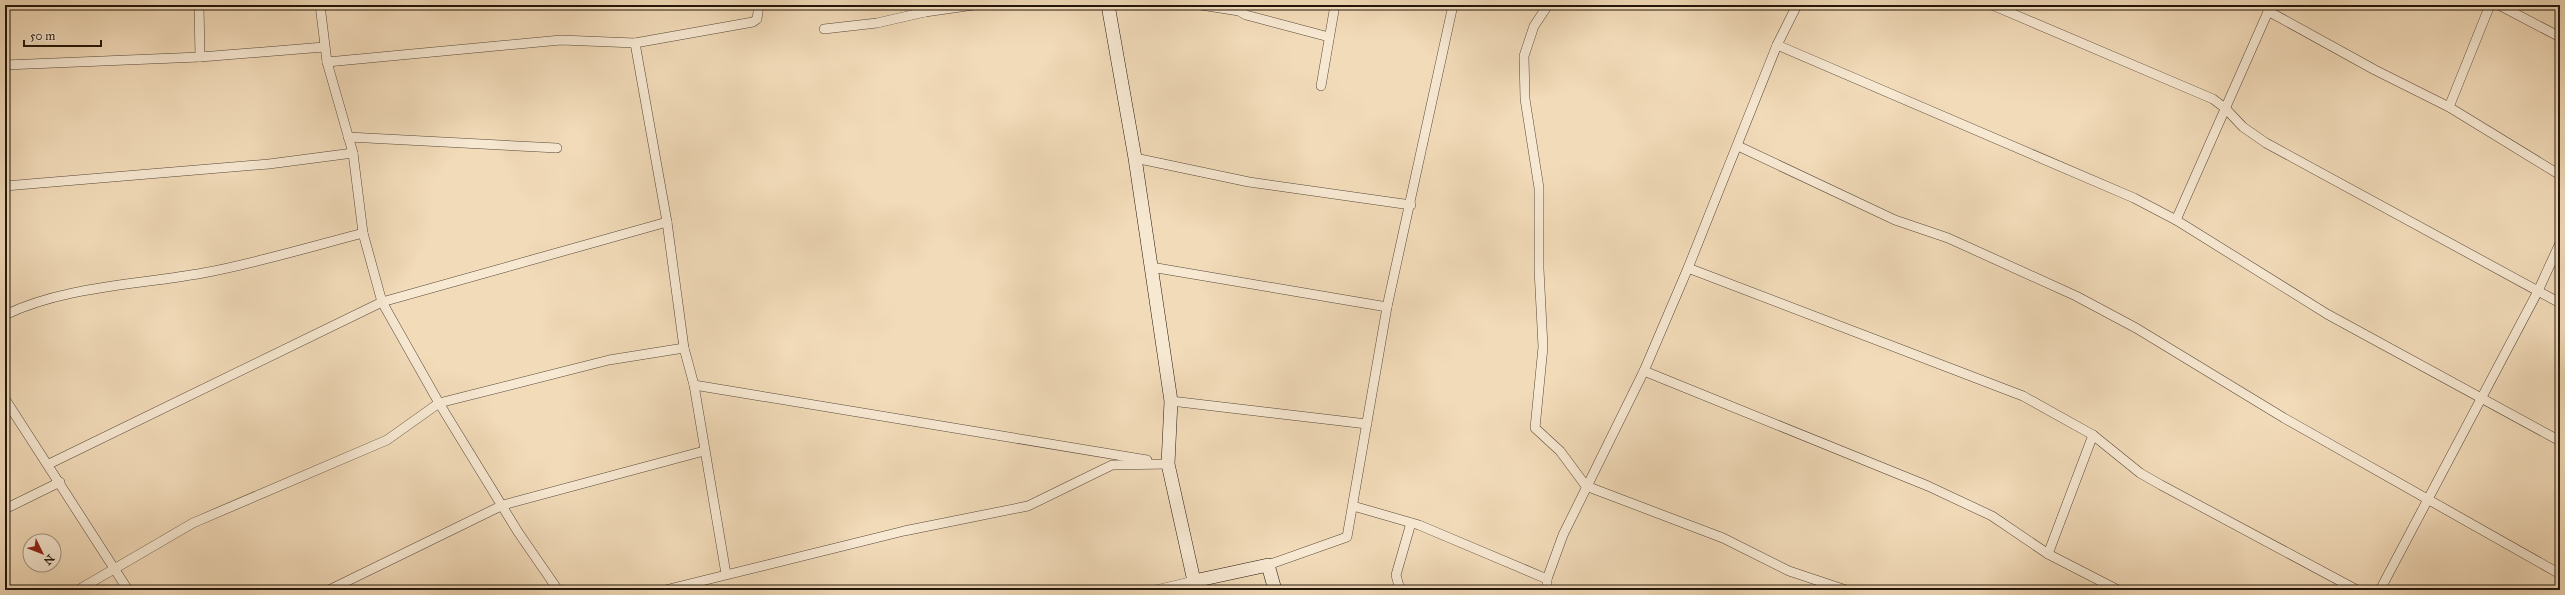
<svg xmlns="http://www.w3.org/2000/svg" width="2565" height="595" font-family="'IM FELL Great Primer',serif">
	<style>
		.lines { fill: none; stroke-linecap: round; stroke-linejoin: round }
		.street-casing { stroke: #564736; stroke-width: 10 }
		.secondary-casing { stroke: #22160b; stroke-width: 14 }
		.street { stroke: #f7e8d2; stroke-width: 9 }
		.secondary { stroke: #f7e8d2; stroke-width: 13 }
	</style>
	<rect width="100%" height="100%" fill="#f2dbb9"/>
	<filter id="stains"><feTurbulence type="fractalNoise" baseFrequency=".005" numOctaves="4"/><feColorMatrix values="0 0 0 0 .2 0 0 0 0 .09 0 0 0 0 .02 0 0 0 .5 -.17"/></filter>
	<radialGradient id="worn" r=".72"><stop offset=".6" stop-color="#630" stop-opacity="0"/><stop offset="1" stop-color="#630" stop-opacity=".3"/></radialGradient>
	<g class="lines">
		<defs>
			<g id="street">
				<path d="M 199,5 L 200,57"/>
				<path d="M 320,5 L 327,62 L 353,153 L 363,233 L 382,302 L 439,403 L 518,532 L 558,590"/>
				<path d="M 1201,5 L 1239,11 L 1246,15 L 1329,37"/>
				<path d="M 1548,5 L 1534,26 L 1524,56 L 1525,99 L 1539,188 L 1539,269 L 1543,347 L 1535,428 L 1560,451 L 1586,486 L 1723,538 L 1789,571 L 1846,590"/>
				<path d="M 1992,5 L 2213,99 L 2225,108 L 2243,127 L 2266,143 L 2560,303"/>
				<path d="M 2499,5 L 2560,37"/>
				<path d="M 2268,11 L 2375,70 L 2449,107 L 2560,175"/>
				<path d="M 925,12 L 974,5"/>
				<path d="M 824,29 L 877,23 L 925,12 L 925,5"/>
				<path d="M 635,43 L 667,222 L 684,348 L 694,385 L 726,574"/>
				<path d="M 1777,45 L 2134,198 L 2176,220 L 2327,314 L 2560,441"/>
				<path d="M 327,62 L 561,40 L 635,43 L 753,22 L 757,19 L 759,5"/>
				<path d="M 5,65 L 200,57 L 324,47"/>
				<path d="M 1321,86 L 1335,5"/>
				<path d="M 2449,107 L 2490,5"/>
				<path d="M 348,137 L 557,148"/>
				<path d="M 1738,146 L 1895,220 L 1948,238 L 2076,296 L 2136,328 L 2284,418 L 2560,574"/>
				<path d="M 1135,158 L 1249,182 L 1411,205"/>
				<path d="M 5,186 L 269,164 L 353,153"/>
				<path d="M 2176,220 L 2271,5"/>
				<path d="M 1151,267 L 1387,307"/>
				<path d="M 1688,268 L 2023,396 L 2093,435 L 2140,473 L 2161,485 L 2357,590"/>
				<path d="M 5,315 C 65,286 138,285 203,273 C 257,263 310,247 363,233"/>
				<path d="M 1644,371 L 1928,486 L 1992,516 L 2048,554 L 2118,590"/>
				<path d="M 694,385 L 1147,460"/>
				<path d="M 5,399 L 128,590"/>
				<path d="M 1171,401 L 1367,424"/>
				<path d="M 49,464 L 382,302 L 667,222"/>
				<path d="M 1353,506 L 1419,525 L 1547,579"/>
				<path d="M 5,509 L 60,482"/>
				<path d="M 2048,554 L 2093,435"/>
				<path d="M 1268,565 L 1347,537 L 1387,307 L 1453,5"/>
				<path d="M 78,590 L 193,523 L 387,440 L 439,403 L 609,360 L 684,348"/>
				<path d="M 329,590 L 503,505 L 704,451"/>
				<path d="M 665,590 L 904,531 L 1028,506 L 1112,465 L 1168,464"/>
				<path d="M 1156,590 L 1194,581"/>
				<path d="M 1400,590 L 1396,575 L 1411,523"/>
				<path d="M 1547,590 L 1547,579 L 1563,535 L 1644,371 L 1688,268 L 1777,45 L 1797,5"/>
				<path d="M 2380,590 L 2538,291 L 2560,243"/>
			</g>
			<path id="secondary" d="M 1108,5 L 1135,158 L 1171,401 L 1168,464 L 1194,581 L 1268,565 L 1275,590"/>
		</defs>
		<use href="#street" class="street-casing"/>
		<use href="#secondary" class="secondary-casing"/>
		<use href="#street" class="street"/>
		<use href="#secondary" class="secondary"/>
	</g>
	<rect width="2565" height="595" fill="none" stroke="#f2dbb9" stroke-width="20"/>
	<rect x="6" y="6" width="2553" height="583" fill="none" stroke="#22160b" stroke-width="2"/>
	<rect x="10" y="10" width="2545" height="575" fill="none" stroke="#22160b"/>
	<g transform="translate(42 553) rotate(133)"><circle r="19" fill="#f7e8d2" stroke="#a29482"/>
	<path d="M0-3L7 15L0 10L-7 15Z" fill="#8f2418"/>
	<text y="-6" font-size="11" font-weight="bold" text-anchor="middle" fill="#22160b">N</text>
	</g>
	<path d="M24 40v6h77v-6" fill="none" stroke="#22160b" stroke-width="2"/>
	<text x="30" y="40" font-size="12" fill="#22160b" stroke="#f7e8d2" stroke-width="3" paint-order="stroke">50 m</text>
	<rect width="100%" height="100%" filter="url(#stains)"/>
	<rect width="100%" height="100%" fill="url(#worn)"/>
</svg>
